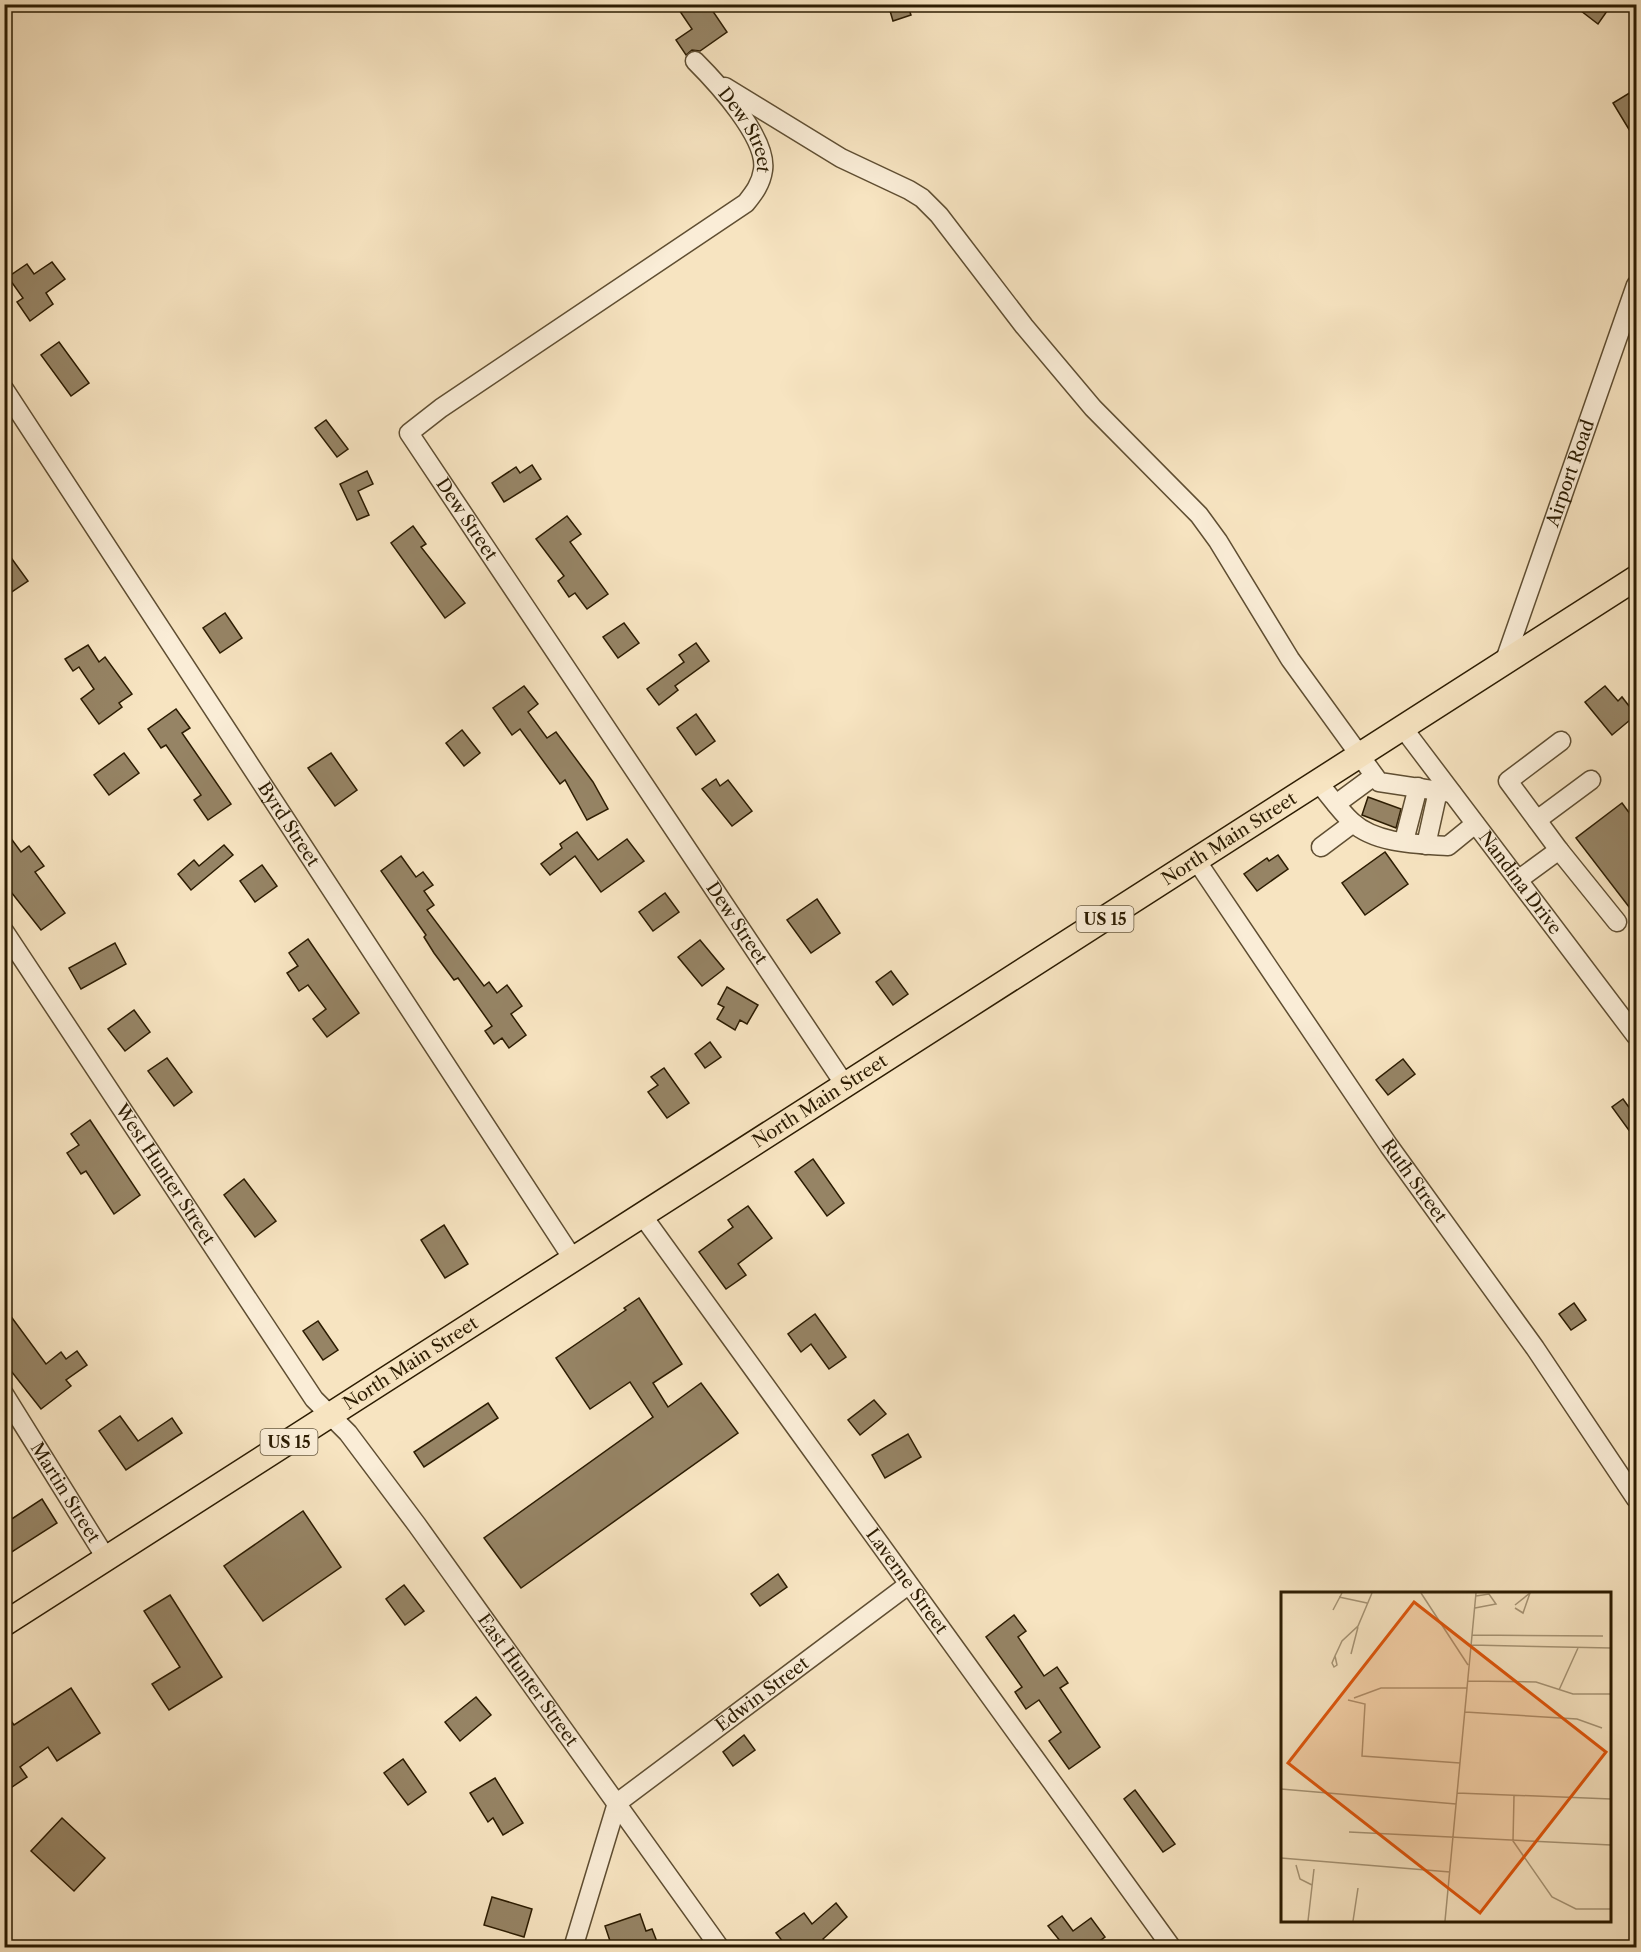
<svg xmlns="http://www.w3.org/2000/svg" width="1641" height="1952" font-family="'Libre Caslon Text',serif">
	<style>
		.building { fill: #968465; stroke: #2c1c02; stroke-width: 1.5 }
		.lines { fill: none; stroke-linecap: round; stroke-linejoin: round }
		.minor-casing { stroke: #5f4e32; stroke-width: 21 }
		.major-casing { stroke: #2c1c02; stroke-width: 27 }
		.minor { stroke: #faedd7; stroke-width: 18 }
		.major { stroke: #f7e4c1; stroke-width: 24 }
		.labels { text-anchor: middle; stroke-width: 5; stroke-linejoin: round; paint-order: stroke }
		.shield { fill: #faedd7; stroke: #6a5b42; stroke-width: 1.5 }
		.shield-label { font-size: 16px; font-weight: bold; fill: #2c1c02 }
		.street-label { font-size: 18px; fill: #2c1c02; stroke: #faedd7 }
		.inset-road { fill: none; stroke: #a69475; stroke-width: 1.5 }
		.view { fill: #df560c; fill-opacity: 0.15; stroke: #df560c; stroke-width: 3 }
		.inset-edge { fill: none; stroke: #2c1c02; stroke-width: 3 }
	</style>
	<rect width="100%" height="100%" fill="#f7e4c1"/>
	<filter id="stains"><feTurbulence type="fractalNoise" baseFrequency=".00333" numOctaves="4"/><feColorMatrix values="0 0 0 0 .2 0 0 0 0 .09 0 0 0 0 .02 0 0 0 .5 -.17"/></filter>
	<radialGradient id="worn" r=".72"><stop offset=".6" stop-color="#630" stop-opacity="0"/><stop offset="1" stop-color="#630" stop-opacity=".3"/></radialGradient>
	<g class="building">
		<path d="M 675,4 L 708,4 L 727,32 L 700,51 L 692,50 L 686,55 L 676,40 L 692,29 Z"/>
		<path d="M 888,4 L 907,4 L 911,15 L 893,21 Z"/>
		<path d="M 1572,4 L 1612,4 L 1598,24 Z"/>
		<path d="M 1631,92 L 1636,100 L 1636,141 L 1613,103 Z"/>
		<path d="M 52,262 L 65,279 L 46,293 L 53,304 L 30,321 L 17,302 L 23,298 L 8,277 L 27,264 L 34,274 Z"/>
		<path d="M 59,342 L 89,383 L 71,396 L 41,355 Z"/>
		<path d="M 326,420 L 348,449 L 337,457 L 315,428 Z"/>
		<path d="M 532,465 L 541,479 L 504,502 L 492,483 L 516,467 L 520,473 Z"/>
		<path d="M 367,471 L 373,484 L 358,491 L 369,515 L 357,520 L 340,484 Z"/>
		<path d="M 567,516 L 581,534 L 570,542 L 608,594 L 587,609 L 575,593 L 569,597 L 558,581 L 564,576 L 536,539 Z"/>
		<path d="M 413,526 L 426,544 L 421,547 L 465,603 L 445,618 L 391,543 Z"/>
		<path d="M 4,548 L 28,581 L 4,597 Z"/>
		<path d="M 225,613 L 242,638 L 220,653 L 203,628 Z"/>
		<path d="M 624,623 L 639,643 L 618,658 L 603,637 Z"/>
		<path d="M 696,643 L 709,661 L 675,686 L 678,690 L 659,705 L 647,689 L 684,662 L 679,655 Z"/>
		<path d="M 88,645 L 99,662 L 105,657 L 132,694 L 119,703 L 122,707 L 99,724 L 81,699 L 94,689 L 79,667 L 73,671 L 65,659 Z"/>
		<path d="M 524,686 L 538,704 L 528,712 L 547,738 L 556,732 L 593,782 L 608,809 L 587,820 L 565,780 L 560,784 L 520,729 L 512,735 L 493,708 Z"/>
		<path d="M 1605,686 L 1618,701 L 1622,697 L 1636,715 L 1612,735 L 1585,702 Z"/>
		<path d="M 176,709 L 190,728 L 182,733 L 231,804 L 208,820 L 194,800 L 201,795 L 166,745 L 161,748 L 148,729 Z"/>
		<path d="M 696,714 L 715,741 L 696,755 L 677,728 Z"/>
		<path d="M 462,730 L 480,753 L 464,766 L 446,743 Z"/>
		<path d="M 124,753 L 139,773 L 109,795 L 94,775 Z"/>
		<path d="M 331,753 L 357,790 L 335,806 L 308,768 Z"/>
		<path d="M 716,779 L 720,786 L 728,780 L 752,811 L 732,826 L 702,789 Z"/>
		<path d="M 1368,797 L 1401,809 L 1396,828 L 1362,815 Z"/>
		<path d="M 1622,803 L 1636,822 L 1636,916 L 1576,838 Z"/>
		<path d="M 4,829 L 21,852 L 29,846 L 44,866 L 35,872 L 65,913 L 41,930 L 4,883 Z"/>
		<path d="M 577,832 L 598,860 L 627,839 L 644,861 L 601,892 L 575,856 L 550,875 L 541,864 L 562,848 L 560,844 Z"/>
		<path d="M 224,845 L 233,855 L 191,890 L 178,874 L 194,860 L 199,866 Z"/>
		<path d="M 1385,852 L 1408,884 L 1365,915 L 1342,883 Z"/>
		<path d="M 1278,855 L 1288,869 L 1257,891 L 1244,874 L 1267,858 L 1269,861 Z"/>
		<path d="M 401,856 L 416,877 L 423,872 L 433,885 L 424,891 L 434,905 L 427,910 L 484,986 L 489,982 L 497,993 L 507,985 L 522,1006 L 511,1014 L 526,1035 L 509,1048 L 502,1038 L 494,1044 L 485,1031 L 492,1026 L 458,978 L 454,980 L 434,953 L 424,937 L 426,935 L 381,871 Z"/>
		<path d="M 262,865 L 277,886 L 255,902 L 240,881 Z"/>
		<path d="M 665,893 L 679,912 L 653,931 L 639,912 Z"/>
		<path d="M 817,899 L 840,933 L 811,953 L 787,920 Z"/>
		<path d="M 308,939 L 359,1013 L 327,1037 L 313,1019 L 326,1009 L 308,985 L 299,991 L 287,973 L 298,966 L 289,953 Z"/>
		<path d="M 700,940 L 724,969 L 702,986 L 678,957 Z"/>
		<path d="M 115,943 L 126,964 L 81,989 L 69,968 Z"/>
		<path d="M 891,971 L 908,994 L 893,1005 L 876,982 Z"/>
		<path d="M 727,987 L 758,1005 L 747,1024 L 740,1020 L 735,1030 L 717,1019 L 724,1007 L 718,1004 Z"/>
		<path d="M 134,1010 L 150,1032 L 125,1051 L 108,1029 Z"/>
		<path d="M 710,1042 L 721,1057 L 705,1068 L 695,1054 Z"/>
		<path d="M 167,1058 L 192,1092 L 174,1106 L 148,1071 Z"/>
		<path d="M 1403,1059 L 1415,1074 L 1388,1095 L 1376,1080 Z"/>
		<path d="M 664,1068 L 689,1103 L 667,1118 L 648,1092 L 658,1085 L 651,1077 Z"/>
		<path d="M 1623,1099 L 1636,1117 L 1636,1140 L 1612,1107 Z"/>
		<path d="M 90,1120 L 140,1195 L 114,1214 L 86,1171 L 81,1174 L 67,1153 L 79,1145 L 71,1134 Z"/>
		<path d="M 813,1159 L 844,1203 L 827,1216 L 795,1172 Z"/>
		<path d="M 244,1179 L 276,1221 L 255,1237 L 224,1195 Z"/>
		<path d="M 748,1206 L 772,1238 L 738,1264 L 746,1275 L 726,1289 L 699,1252 L 733,1227 L 728,1220 Z"/>
		<path d="M 444,1225 L 468,1264 L 445,1278 L 421,1240 Z"/>
		<path d="M 639,1298 L 682,1364 L 653,1383 L 668,1407 L 701,1383 L 738,1433 L 521,1588 L 484,1538 L 653,1417 L 630,1382 L 590,1409 L 556,1358 L 626,1310 L 624,1308 Z"/>
		<path d="M 1574,1303 L 1586,1320 L 1571,1330 L 1559,1314 Z"/>
		<path d="M 4,1307 L 46,1364 L 61,1352 L 66,1359 L 77,1351 L 87,1365 L 66,1380 L 71,1386 L 41,1409 L 4,1362 Z"/>
		<path d="M 815,1314 L 846,1357 L 829,1369 L 811,1344 L 801,1352 L 788,1334 Z"/>
		<path d="M 318,1321 L 338,1350 L 323,1360 L 303,1331 Z"/>
		<path d="M 874,1400 L 886,1414 L 860,1435 L 848,1420 Z"/>
		<path d="M 488,1403 L 498,1418 L 424,1467 L 414,1452 Z"/>
		<path d="M 120,1416 L 138,1441 L 172,1418 L 182,1433 L 126,1470 L 99,1431 Z"/>
		<path d="M 908,1434 L 921,1457 L 885,1478 L 872,1455 Z"/>
		<path d="M 42,1499 L 57,1523 L 4,1557 L 4,1524 Z"/>
		<path d="M 303,1511 L 341,1567 L 263,1621 L 224,1566 Z"/>
		<path d="M 778,1574 L 787,1587 L 760,1606 L 751,1594 Z"/>
		<path d="M 404,1585 L 424,1611 L 405,1625 L 386,1599 Z"/>
		<path d="M 170,1595 L 222,1677 L 169,1710 L 152,1684 L 180,1667 L 144,1611 Z"/>
		<path d="M 1014,1615 L 1026,1631 L 1018,1637 L 1044,1676 L 1057,1667 L 1068,1683 L 1060,1688 L 1100,1747 L 1069,1769 L 1049,1741 L 1061,1732 L 1039,1700 L 1026,1709 L 1015,1692 L 1022,1687 L 986,1637 Z"/>
		<path d="M 71,1688 L 100,1733 L 57,1761 L 48,1747 L 20,1767 L 27,1777 L 12,1787 L 4,1777 L 4,1711 L 14,1725 Z"/>
		<path d="M 476,1697 L 491,1715 L 460,1741 L 445,1722 Z"/>
		<path d="M 744,1735 L 755,1750 L 733,1766 L 723,1752 Z"/>
		<path d="M 403,1759 L 426,1792 L 408,1805 L 384,1773 Z"/>
		<path d="M 495,1778 L 523,1823 L 503,1835 L 493,1818 L 488,1822 L 470,1793 Z"/>
		<path d="M 1135,1790 L 1175,1844 L 1163,1852 L 1124,1799 Z"/>
		<path d="M 62,1818 L 105,1858 L 74,1891 L 31,1851 Z"/>
		<path d="M 492,1897 L 532,1909 L 524,1937 L 484,1925 Z"/>
		<path d="M 836,1903 L 847,1917 L 823,1939 L 829,1947 L 787,1947 L 776,1933 L 804,1913 L 812,1924 Z"/>
		<path d="M 640,1914 L 646,1931 L 652,1929 L 659,1947 L 612,1947 L 605,1926 Z"/>
		<path d="M 1062,1916 L 1073,1931 L 1091,1918 L 1105,1937 L 1091,1947 L 1065,1947 L 1048,1926 Z"/>
	</g>
	<g class="lines">
		<defs>
			<g id="minor">
				<path id="s1" d="M 695,61 C 716,82 768,138 763,170 C 761,184 754,193 746,203 L 441,408 L 409,433 L 845,1085"/>
				<path d="M 725,87 L 841,158 L 909,190 L 922,198 L 939,215 L 1024,326 L 1093,408 L 1199,515 L 1218,541 L 1290,659 L 1379,782 L 1452,793"/>
				<path id="s2" d="M 4,389 L 573,1259"/>
				<path id="s3" d="M 1504,663 L 1636,285"/>
				<path id="s4" d="M 1403,728 L 1636,1036"/>
				<path d="M 1318,782 C 1329,795 1340,811 1352,822 C 1376,844 1418,844 1448,846 L 1475,824"/>
				<path d="M 1336,804 L 1374,776"/>
				<path d="M 1537,820 L 1591,780"/>
				<path d="M 1404,841 L 1418,787"/>
				<path d="M 1426,845 L 1438,791"/>
				<path d="M 1321,847 L 1353,823"/>
				<path d="M 1559,850 L 1508,781 L 1561,741"/>
				<path id="s5" d="M 1196,860 L 1389,1146 L 1535,1348 L 1636,1499"/>
				<path d="M 1518,880 L 1559,850 L 1617,922"/>
				<path id="s6" d="M 4,931 L 314,1399 L 348,1433 L 417,1525 L 720,1948"/>
				<path id="s7" d="M 642,1215 L 1172,1948"/>
				<path id="s8" d="M 4,1394 L 106,1558"/>
				<path id="s9" d="M 573,1948 L 617,1803 L 908,1585"/>
			</g>
			<g id="major">
				<path id="s10" d="M 4,1624 L 1636,578"/>
			</g>
		</defs>
		<use href="#minor" class="minor-casing"/>
		<use href="#major" class="major-casing"/>
		<use href="#minor" class="minor"/>
		<use href="#major" class="major"/>
	</g>
	<g class="labels">
		<g class="shield">
			<rect x="1076.5" y="906" width="57" height="26" rx="4.5"/>
			<rect x="260.5" y="1429" width="57" height="26" rx="4.5"/>
		</g>
		<g class="shield-label">
			<text x="1105" y="925">US 15</text>
			<text x="289" y="1448">US 15</text>
		</g>
		<g class="street-label">
			<text dy="6" stroke="none"><textPath href="#s1" startOffset="87">Dew Street</textPath></text>
			<text dy="6" stroke="none"><textPath href="#s3" startOffset="201">Airport Road</textPath></text>
			<text dy="6" stroke="none"><textPath href="#s1" startOffset="681">Dew Street</textPath></text>
			<text dy="6" stroke="none"><textPath href="#s2" startOffset="520">Byrd Street</textPath></text>
			<text dy="6" stroke="none"><textPath href="#s10" startOffset="1455">North Main Street</textPath></text>
			<text dy="6" stroke="none"><textPath href="#s4" startOffset="194">Nandina Drive</textPath></text>
			<text dy="6" stroke="none"><textPath href="#s1" startOffset="1167">Dew Street</textPath></text>
			<text dy="6" stroke="none"><textPath href="#s10" startOffset="969">North Main Street</textPath></text>
			<text dy="6" stroke="none"><textPath href="#s6" startOffset="292">West Hunter Street</textPath></text>
			<text dy="6" stroke="none"><textPath href="#s5" startOffset="388">Ruth Street</textPath></text>
			<text dy="6" stroke="none"><textPath href="#s10" startOffset="483">North Main Street</textPath></text>
			<text dy="6" stroke="none"><textPath href="#s8" startOffset="116">Martin Street</textPath></text>
			<text dy="6" stroke="none"><textPath href="#s7" startOffset="452">Laverne Street</textPath></text>
			<text dy="6" stroke="none"><textPath href="#s6" startOffset="915">East Hunter Street</textPath></text>
			<text dy="6" stroke="none"><textPath href="#s9" startOffset="333">Edwin Street</textPath></text>
		</g>
	</g>
	<g transform="translate(1281 1592)">
		<rect width="330" height="330" fill="#f7e4c1"/>
		<path class="inset-road" d="M 140,1 L 187,73M 58,5 L 86,11M 194,16 L 215,12 L 208,2 L 195,4M 234,16 L 242,21 L 249,1 L 234,13M 52,18 L 61,1M 191,43 L 322,44M 190,53 L 330,56M 70,62 L 77,35M 54,64 L 61,49 L 77,34 L 91,1M 54,64 L 56,73 L 53,75 L 51,71 ZM 187,89 L 255,90 L 292,102 L 330,102M 278,98 L 297,56M 73,106 L 100,96 L 186,96M 67,108 L 84,112 L 81,164 L 179,171M 184,120 L 296,127 L 321,136M 0,197 L 175,212M 176,201 L 330,207M 233,204 L 232,249 L 271,305 L 295,317 L 330,317M 68,240 L 330,253M 0,266 L 169,280M 15,273 L 19,287 L 31,293M 27,329 L 33,277M 72,329 L 77,296M 164,329 L 195,1"/>
		<path class="view" d="M 133,10 L 325,160 L 199,321 L 7,171 Z"/>
		<rect width="330" height="330" class="inset-edge"/>
	</g>
	<rect width="1641" height="1952" fill="none" stroke="#f7e4c1" stroke-width="24"/>
	<rect x="6" y="6" width="1629" height="1940" fill="none" stroke="#2c1c02" stroke-width="3"/>
	<rect x="12" y="12" width="1617" height="1928" fill="none" stroke="#2c1c02" stroke-width="1.5"/>
	<rect width="100%" height="100%" filter="url(#stains)"/>
	<rect width="100%" height="100%" fill="url(#worn)"/>
</svg>
